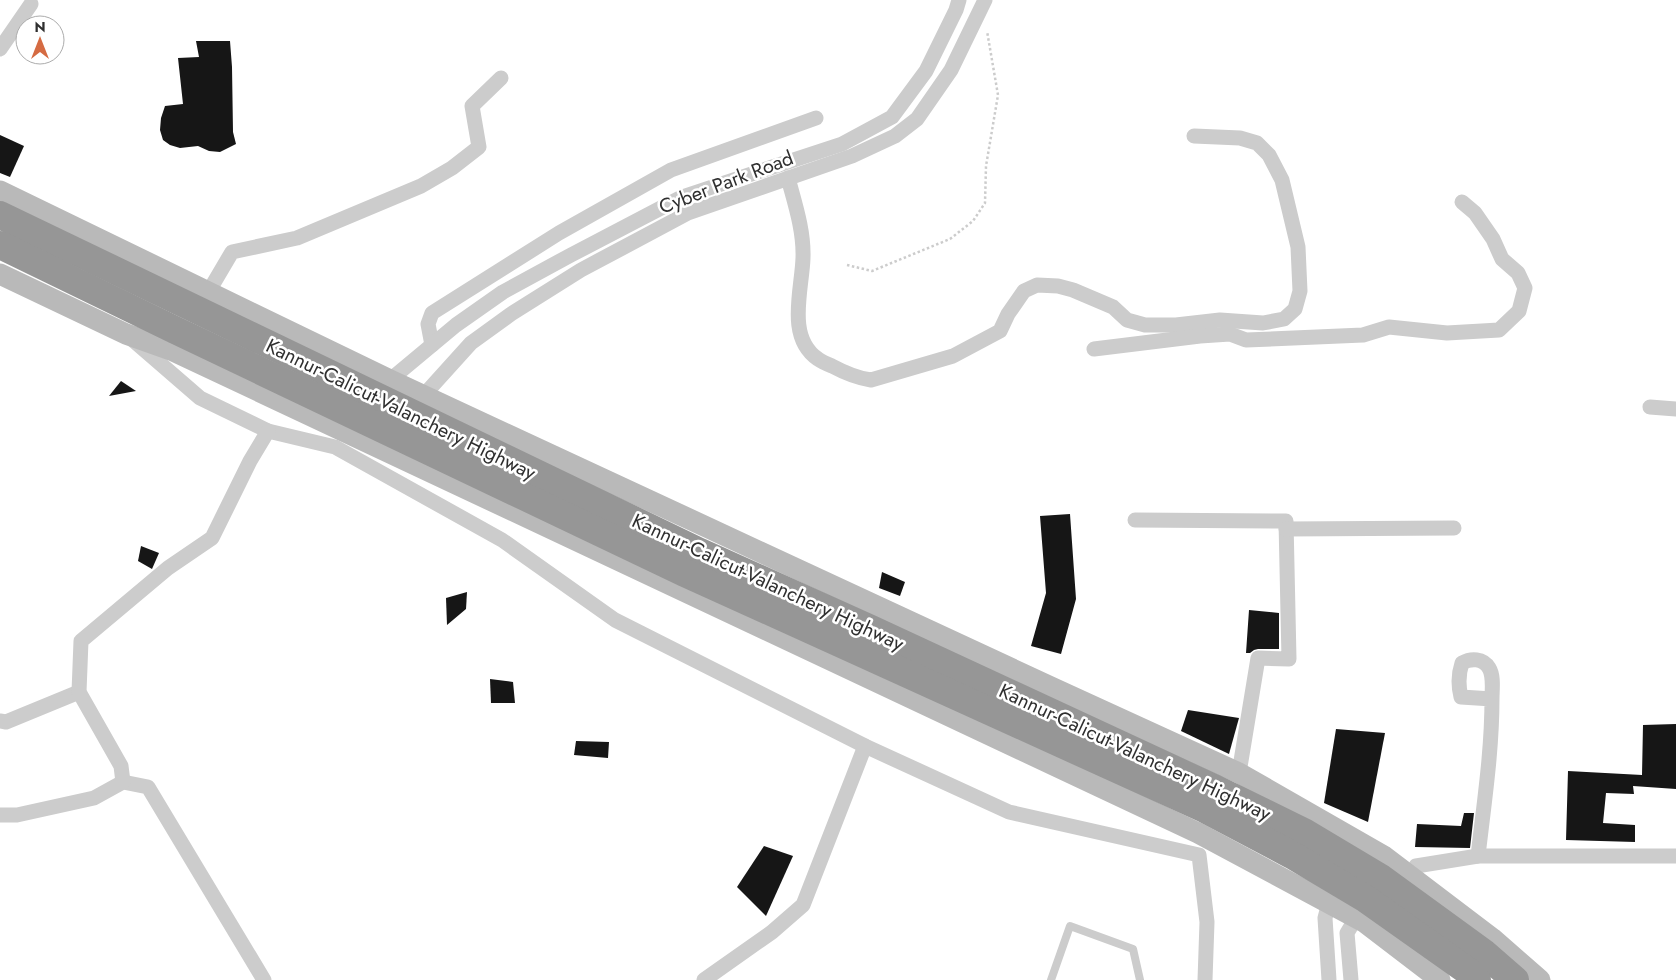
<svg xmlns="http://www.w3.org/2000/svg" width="1676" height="980" font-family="Jost,sans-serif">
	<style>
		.building { fill: #161616 }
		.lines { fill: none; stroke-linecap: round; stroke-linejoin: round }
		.path { stroke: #ccc; stroke-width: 2.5; stroke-dasharray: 2.5 2.5; stroke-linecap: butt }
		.lane { stroke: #ccc; stroke-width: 8 }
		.street { stroke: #ccc; stroke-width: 15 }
		.secondary { stroke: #b9b9b9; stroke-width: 21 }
		.highway { stroke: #969696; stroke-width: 28 }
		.labels { text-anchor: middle; stroke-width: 5; stroke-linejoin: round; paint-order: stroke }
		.street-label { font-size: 20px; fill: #2f2f2f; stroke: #fff }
	</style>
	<rect width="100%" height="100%" fill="#fff"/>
	<g class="building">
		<path d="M 196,41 L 230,41 L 232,67 L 233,132 L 236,144 L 220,152 L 209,151 L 198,146 L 180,148 L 170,145 L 163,140 L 160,130 L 161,118 L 165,106 L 183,104 L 178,58 L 199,57 Z"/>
		<path d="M 0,135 L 24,146 L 10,177 L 0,173 Z"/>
		<path d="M 121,381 L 136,391 L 109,396 Z"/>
		<path d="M 1070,514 L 1076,599 L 1061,654 L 1031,646 L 1046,593 L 1040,516 Z"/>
		<path d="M 141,546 L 159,553 L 152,569 L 138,561 Z"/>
		<path d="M 882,572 L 905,582 L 900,596 L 879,588 Z"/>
		<path d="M 467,592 L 466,609 L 447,625 L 446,598 Z"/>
		<path d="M 1249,610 L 1279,613 L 1279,649 L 1258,649 L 1254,650 L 1250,653 L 1246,653 Z"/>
		<path d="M 490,679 L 513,682 L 515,703 L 491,703 Z"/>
		<path d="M 1188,710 L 1239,718 L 1229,754 L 1181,731 Z"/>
		<path d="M 1676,724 L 1676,789 L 1633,786 L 1634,794 L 1606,793 L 1603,823 L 1635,825 L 1635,842 L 1566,840 L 1568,771 L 1642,775 L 1643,725 Z"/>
		<path d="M 1336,729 L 1385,733 L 1368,822 L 1324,803 Z"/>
		<path d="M 576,741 L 609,742 L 608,758 L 574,755 Z"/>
		<path d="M 1464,813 L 1474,813 L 1470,848 L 1415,847 L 1417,824 L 1461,826 Z"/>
		<path d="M 764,846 L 793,856 L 766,916 L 737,887 Z"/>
	</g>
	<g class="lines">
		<path class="path" d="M 847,265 L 872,271 L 950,239 L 973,221 L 985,203 L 986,166 L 998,95 L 987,31"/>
		<path class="lane" d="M 1051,980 L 1070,926 L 1133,949 L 1140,980"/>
		<g class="street">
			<path d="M 0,49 L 31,4"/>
			<path d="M 788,178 C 795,204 804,231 803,258 C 802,290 786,337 818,359 C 822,362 827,364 832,366 C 845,373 856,378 871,380 L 953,356 L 1000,331 L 1008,314 L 1024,291 L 1037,285 L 1058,286 L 1073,290 L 1113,307 L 1127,320 L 1145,325 L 1176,325 L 1220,320 L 1263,323 L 1284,319 L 1295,309 L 1300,291 L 1298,247 L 1282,180 L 1269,155 L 1257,143 L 1240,138 L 1194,136"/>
			<path d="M 209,291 L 232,252 L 297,238 L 421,186 L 452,168 L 479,147 L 472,106 L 501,78"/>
			<path d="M 133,340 L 200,398 L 268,431 L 335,447 L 502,540 L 615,620 L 865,746 L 1009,812 L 1199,855 L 1207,922 L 1205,980"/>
			<path d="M 432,345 L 428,324 L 432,313 L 559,233 L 671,170 L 816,118"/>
			<path d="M 1094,349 L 1200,336 L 1230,334 L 1246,340 L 1363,335 L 1389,327 L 1447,333 L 1499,330 L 1519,311 L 1525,288 L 1518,273 L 1502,259 L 1493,239 L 1475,213 L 1462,202"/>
			<path d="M 390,380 L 456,325 L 503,292 L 571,255 L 682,197 L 842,144 L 892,117 L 926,71 L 956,10 L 959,0"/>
			<path d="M 424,395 L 471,343 L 511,314 L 581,270 L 688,213 L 852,156 L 895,136 L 917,119 L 951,70 L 985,0"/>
			<path d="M 1650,407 L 1676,409"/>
			<path d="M 1135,520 L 1286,521 L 1289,659 L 1258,658 L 1239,773"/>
			<path d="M 1286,529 L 1454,528"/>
			<path d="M 0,721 L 6,722 L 79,692"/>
			<path d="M 123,782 L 148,787 L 264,980"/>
			<path d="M 0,815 L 17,815 L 94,798 L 123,782 L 121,766 L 79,692 L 81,641 L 168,568 L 212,538 L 250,461 L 268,431"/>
			<path d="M 1478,856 C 1484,803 1492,752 1492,698 C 1492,690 1494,676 1489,668 C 1483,658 1471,658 1462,663 C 1458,675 1458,685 1461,697 L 1492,699"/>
			<path d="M 1412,877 L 1416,866 L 1478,856 L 1676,856"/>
			<path d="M 704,980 L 772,932 L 803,905 L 865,746"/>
			<path d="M 1329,980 L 1325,918 L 1329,903"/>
			<path d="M 1351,980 L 1347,933 L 1356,918"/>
		</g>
		<g class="secondary">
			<path d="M 0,191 L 390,380 L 1051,687 L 1239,773 L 1384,856 L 1492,938 L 1540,980"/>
			<path d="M 0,274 L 126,334 L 171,350 L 1198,833 L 1364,922 L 1440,980"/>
		</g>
		<g class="highway">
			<path d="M 0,215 L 700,552 L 871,629 L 1214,788 L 1304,832 L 1381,878 L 1484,953 L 1515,980"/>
			<path d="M 0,245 L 175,330 L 685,573 L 1205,809 L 1292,855 L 1366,899 L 1469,972 L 1477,980"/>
		</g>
	</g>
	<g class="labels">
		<g class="street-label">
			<text transform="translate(726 182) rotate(-21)" y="7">Cyber Park Road</text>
			<text transform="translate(401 409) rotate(26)" y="7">Kannur-Calicut-Valanchery Highway</text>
			<text transform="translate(768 582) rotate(25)" y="7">Kannur-Calicut-Valanchery Highway</text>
			<text transform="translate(1135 752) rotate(25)" y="7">Kannur-Calicut-Valanchery Highway</text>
		</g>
	</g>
	<g transform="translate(40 40)"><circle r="24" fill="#ffffff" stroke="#acacac"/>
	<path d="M0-4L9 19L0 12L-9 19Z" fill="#d56b42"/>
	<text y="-8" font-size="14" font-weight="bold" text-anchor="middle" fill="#2f2f2f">N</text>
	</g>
</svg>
